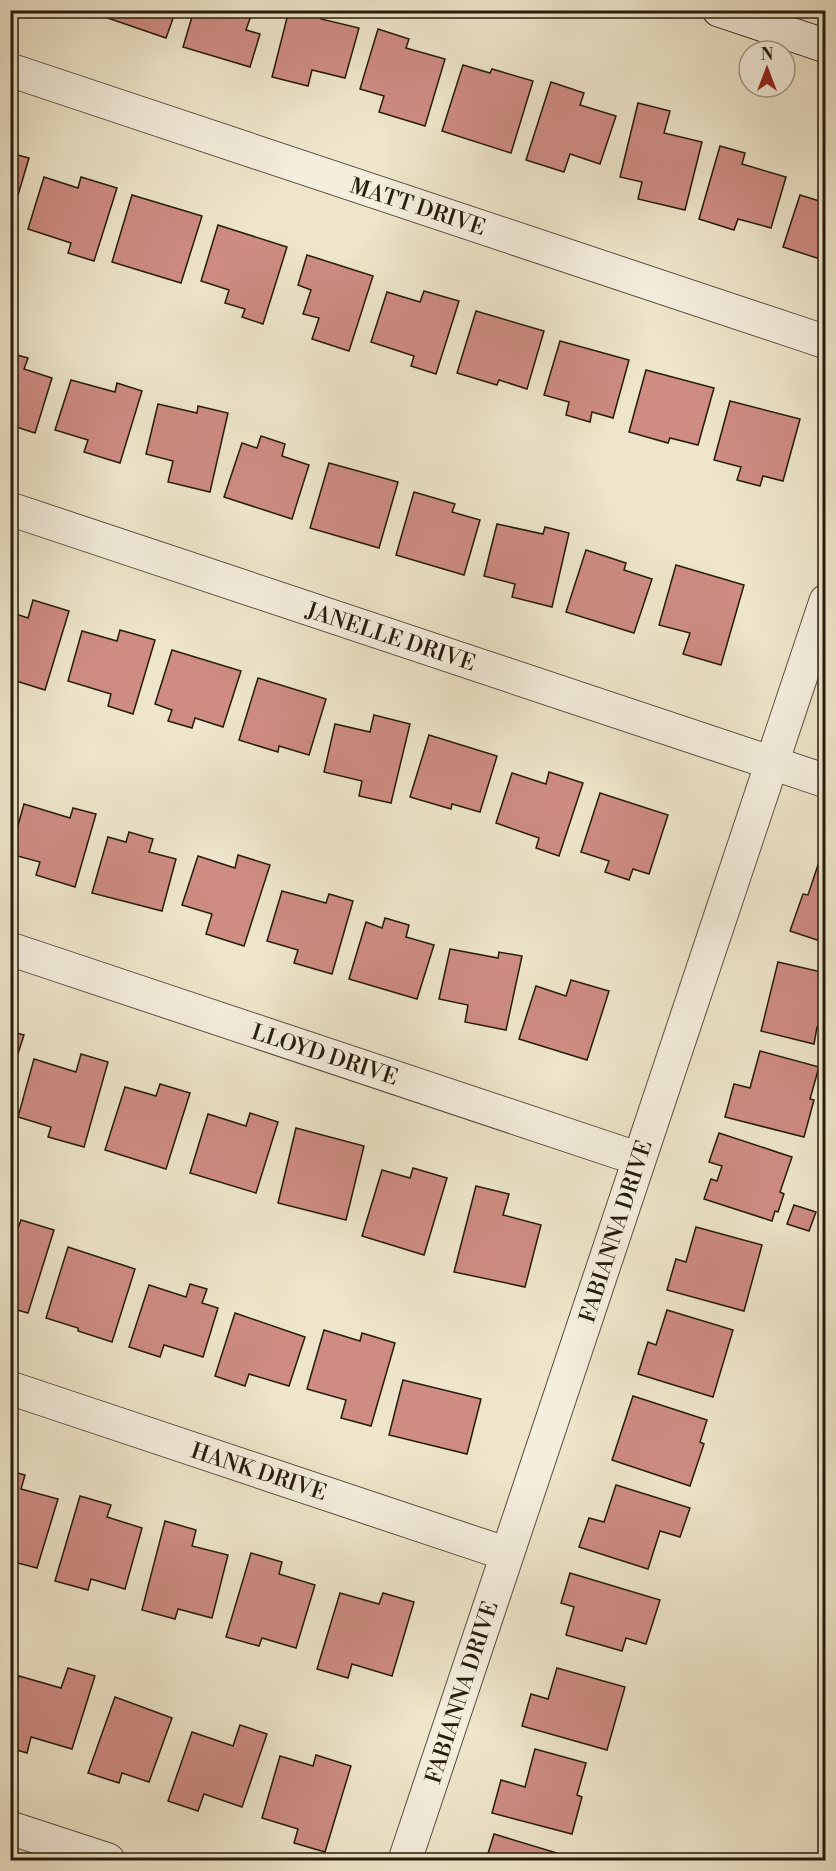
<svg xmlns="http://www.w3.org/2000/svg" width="836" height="1871" font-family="'Libre Bodoni',serif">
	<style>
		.building { fill: #ce8c83; stroke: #261b0c; stroke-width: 1.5 }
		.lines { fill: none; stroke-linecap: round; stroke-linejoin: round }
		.minor-casing { stroke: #584e3c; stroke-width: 35 }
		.secondary-casing { stroke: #261b0c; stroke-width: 35 }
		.minor { stroke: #f4eedd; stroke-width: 33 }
		.secondary { stroke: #f4eedd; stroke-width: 33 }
		.labels { text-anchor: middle; stroke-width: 4.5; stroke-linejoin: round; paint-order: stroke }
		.street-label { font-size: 22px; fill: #261b0c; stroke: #f4eedd }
	</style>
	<rect width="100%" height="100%" fill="#eee5ca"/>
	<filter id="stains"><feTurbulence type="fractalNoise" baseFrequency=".00333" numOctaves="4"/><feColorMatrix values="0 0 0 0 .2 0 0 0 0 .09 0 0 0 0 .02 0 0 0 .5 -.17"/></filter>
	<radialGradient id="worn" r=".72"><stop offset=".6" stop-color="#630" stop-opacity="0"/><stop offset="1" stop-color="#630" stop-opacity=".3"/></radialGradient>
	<g class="building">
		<path d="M 101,10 L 176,10 L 166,38 L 99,15 Z"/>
		<path d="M 194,10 L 253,10 L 246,30 L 260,34 L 250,67 L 183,47 Z"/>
		<path d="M 289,10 L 323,10 L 321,19 L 359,28 L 345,78 L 312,70 L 308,86 L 272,77 Z"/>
		<path d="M 378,29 L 409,39 L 406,48 L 445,59 L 425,126 L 379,112 L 384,96 L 360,89 Z"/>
		<path d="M 463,65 L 490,73 L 492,69 L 533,81 L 511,153 L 442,131 Z"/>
		<path d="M 551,82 L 584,93 L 580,105 L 616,116 L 600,164 L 570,154 L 564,172 L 526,160 Z"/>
		<path d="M 638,103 L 670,111 L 664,133 L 702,142 L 685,210 L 638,199 L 642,182 L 620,177 Z"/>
		<path d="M 720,146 L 745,153 L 742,164 L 786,177 L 771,228 L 738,219 L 734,230 L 699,219 Z"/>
		<path d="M 10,153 L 29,158 L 10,222 Z"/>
		<path d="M 44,177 L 78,188 L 81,177 L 117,188 L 94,261 L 68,253 L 71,243 L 28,229 Z"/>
		<path d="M 132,195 L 202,216 L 181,283 L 112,262 Z"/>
		<path d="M 800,195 L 826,203 L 826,261 L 783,247 Z"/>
		<path d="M 218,225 L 287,247 L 263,324 L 242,317 L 245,309 L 225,303 L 229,290 L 201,281 Z"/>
		<path d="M 307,255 L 373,276 L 349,351 L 312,339 L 319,318 L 303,314 L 311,290 L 298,285 Z"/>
		<path d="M 424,291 L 459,301 L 436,374 L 411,366 L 414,356 L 371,342 L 387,292 L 420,302 Z"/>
		<path d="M 476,311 L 544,331 L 527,389 L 499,380 L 497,385 L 457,373 Z"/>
		<path d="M 560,341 L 629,360 L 613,418 L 592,412 L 590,422 L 566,415 L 569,402 L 544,395 Z"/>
		<path d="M 10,353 L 28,358 L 24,369 L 52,378 L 35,433 L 10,425 Z"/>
		<path d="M 646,370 L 714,388 L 698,445 L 670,438 L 668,443 L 629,432 Z"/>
		<path d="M 71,380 L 115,392 L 117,383 L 142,391 L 120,463 L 84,452 L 88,440 L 55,430 Z"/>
		<path d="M 730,401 L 800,419 L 783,481 L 763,476 L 760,486 L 737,480 L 741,467 L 714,460 Z"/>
		<path d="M 158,404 L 197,413 L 198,406 L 228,413 L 210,492 L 168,482 L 173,461 L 146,454 Z"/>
		<path d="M 261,436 L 285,444 L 282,456 L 309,465 L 292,519 L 224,497 L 242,443 L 257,448 Z"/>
		<path d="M 329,463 L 398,482 L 379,548 L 310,528 Z"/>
		<path d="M 414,492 L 455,504 L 452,512 L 480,520 L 464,575 L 396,555 Z"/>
		<path d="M 497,524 L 543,534 L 545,527 L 569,533 L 552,607 L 512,597 L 515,584 L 484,576 Z"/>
		<path d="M 586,550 L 626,563 L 624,570 L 652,579 L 634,633 L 566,612 Z"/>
		<path d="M 676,565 L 744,585 L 721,665 L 683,654 L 690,633 L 659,625 Z"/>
		<path d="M 33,600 L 69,611 L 45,690 L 13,680 L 17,668 L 10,666 L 10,612 L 28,618 Z"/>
		<path d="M 120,630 L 155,640 L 133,714 L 108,706 L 111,694 L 68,681 L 82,631 L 117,641 Z"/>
		<path d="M 172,650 L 241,671 L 223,727 L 195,718 L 192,728 L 168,721 L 172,710 L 155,704 Z"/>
		<path d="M 258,678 L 326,699 L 309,755 L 279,746 L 278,752 L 239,740 Z"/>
		<path d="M 374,715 L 410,724 L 391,803 L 359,796 L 362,781 L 324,772 L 335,724 L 370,732 Z"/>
		<path d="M 429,735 L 497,756 L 480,812 L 452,804 L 451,809 L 410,797 Z"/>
		<path d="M 549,772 L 583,783 L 559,856 L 536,848 L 539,838 L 496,823 L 512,773 L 546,784 Z"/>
		<path d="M 600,793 L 668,815 L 649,874 L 633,869 L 629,880 L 605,872 L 609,861 L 581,852 Z"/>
		<path d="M 24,804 L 70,818 L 73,808 L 96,814 L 75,887 L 36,875 L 40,862 L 10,854 Z"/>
		<path d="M 129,832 L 153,839 L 149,852 L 176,859 L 162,911 L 92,893 L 108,837 L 126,842 Z"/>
		<path d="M 238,855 L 270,865 L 244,946 L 206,934 L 212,914 L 182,905 L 198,856 L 235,868 Z"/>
		<path d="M 819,862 L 826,864 L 826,943 L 790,931 L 803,894 L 808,895 Z"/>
		<path d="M 282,891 L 326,903 L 329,894 L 353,901 L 332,974 L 294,963 L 298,950 L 267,941 Z"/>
		<path d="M 385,918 L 409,925 L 406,937 L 434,945 L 417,999 L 349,979 L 366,922 L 382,928 Z"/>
		<path d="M 450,949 L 498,958 L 499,952 L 522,956 L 506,1030 L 465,1022 L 468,1005 L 439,999 Z"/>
		<path d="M 778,962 L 826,973 L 826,1028 L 817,1027 L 814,1044 L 761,1031 Z"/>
		<path d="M 571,980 L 609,991 L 587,1060 L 519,1039 L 536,986 L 566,996 Z"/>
		<path d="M 10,1031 L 24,1035 L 10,1078 Z"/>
		<path d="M 760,1051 L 819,1067 L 810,1099 L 814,1100 L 804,1137 L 725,1117 L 734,1084 L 750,1088 Z"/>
		<path d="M 81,1054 L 108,1062 L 84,1147 L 48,1137 L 51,1127 L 18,1117 L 34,1059 L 76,1072 Z"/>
		<path d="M 160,1084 L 190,1093 L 166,1169 L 105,1150 L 125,1087 L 156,1096 Z"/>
		<path d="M 250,1113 L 278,1122 L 256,1193 L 190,1173 L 208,1114 L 246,1126 Z"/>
		<path d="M 296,1128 L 364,1146 L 346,1220 L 278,1203 Z"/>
		<path d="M 719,1133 L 792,1157 L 780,1192 L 784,1194 L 778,1212 L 775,1211 L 772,1221 L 704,1199 L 711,1179 L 717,1181 L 722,1166 L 709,1162 Z"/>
		<path d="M 413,1168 L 447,1178 L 424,1255 L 362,1236 L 382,1170 L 410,1178 Z"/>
		<path d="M 476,1186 L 509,1194 L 503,1215 L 541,1225 L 525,1287 L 454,1272 Z"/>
		<path d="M 794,1205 L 816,1212 L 809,1231 L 787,1224 Z"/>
		<path d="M 21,1220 L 54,1230 L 28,1313 L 10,1308 L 10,1225 L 18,1228 Z"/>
		<path d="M 696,1227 L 762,1245 L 744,1311 L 667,1290 L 676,1259 L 686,1262 Z"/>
		<path d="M 68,1247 L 135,1269 L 112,1342 L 78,1331 L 78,1328 L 46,1318 Z"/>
		<path d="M 190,1284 L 207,1289 L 202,1303 L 218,1308 L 203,1357 L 164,1345 L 160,1357 L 129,1347 L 149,1285 L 186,1297 Z"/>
		<path d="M 667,1310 L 733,1330 L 713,1397 L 638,1374 L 648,1342 L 656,1345 Z"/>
		<path d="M 235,1313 L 305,1337 L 289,1386 L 249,1374 L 245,1386 L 215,1376 Z"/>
		<path d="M 324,1330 L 360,1341 L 362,1333 L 395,1343 L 371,1426 L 341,1418 L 346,1400 L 307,1389 Z"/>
		<path d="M 403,1380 L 481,1399 L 467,1454 L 389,1435 Z"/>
		<path d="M 633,1396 L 707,1420 L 700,1442 L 704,1444 L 690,1486 L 612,1460 Z"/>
		<path d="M 10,1471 L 25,1475 L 21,1489 L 58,1499 L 37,1568 L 10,1561 Z"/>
		<path d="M 616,1485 L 690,1508 L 680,1537 L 660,1531 L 648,1569 L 579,1547 L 589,1518 L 604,1522 Z"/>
		<path d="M 80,1496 L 111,1505 L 107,1517 L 142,1528 L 125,1589 L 91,1579 L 88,1590 L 55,1581 Z"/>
		<path d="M 165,1521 L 196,1530 L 192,1546 L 228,1555 L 212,1618 L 178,1609 L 175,1619 L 142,1610 Z"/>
		<path d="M 251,1553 L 282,1562 L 279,1574 L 315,1585 L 296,1648 L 262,1638 L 259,1646 L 226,1637 Z"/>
		<path d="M 570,1573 L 660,1600 L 646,1644 L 626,1638 L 622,1651 L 566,1635 L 574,1607 L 561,1603 Z"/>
		<path d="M 340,1593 L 379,1604 L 383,1593 L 414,1602 L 392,1676 L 352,1664 L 348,1678 L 317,1669 Z"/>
		<path d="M 68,1668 L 95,1676 L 72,1749 L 31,1737 L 27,1753 L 10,1748 L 10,1703 L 19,1676 L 61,1688 Z"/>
		<path d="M 557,1668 L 625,1687 L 607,1750 L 522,1726 L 531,1694 L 548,1699 Z"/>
		<path d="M 115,1697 L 172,1718 L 149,1782 L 122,1773 L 119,1783 L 88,1773 Z"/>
		<path d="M 240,1725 L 267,1734 L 242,1807 L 204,1794 L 198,1811 L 168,1801 L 192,1732 L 233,1746 Z"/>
		<path d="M 535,1749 L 586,1763 L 577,1795 L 582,1797 L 572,1834 L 492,1813 L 501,1780 L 525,1787 Z"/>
		<path d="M 316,1755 L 351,1766 L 325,1852 L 294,1843 L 298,1829 L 262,1818 L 280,1756 L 313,1766 Z"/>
		<path d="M 494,1834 L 560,1854 L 558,1860 L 486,1860 Z"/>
	</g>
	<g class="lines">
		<defs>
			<g id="minor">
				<path d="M 10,70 L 826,342"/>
				<path d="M 10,509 L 826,781"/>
				<path d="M 10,949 L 639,1159"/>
				<path d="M 10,1388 L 507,1554"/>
				<path d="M 10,1828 L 108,1860"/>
				<path d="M 405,1860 L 826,601"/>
			</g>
			<path id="secondary" d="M 719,10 L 826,46"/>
		</defs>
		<use href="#minor" class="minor-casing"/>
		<use href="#secondary" class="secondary-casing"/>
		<use href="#minor" class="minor"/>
		<use href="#secondary" class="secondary"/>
	</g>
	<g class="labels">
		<g class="street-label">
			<text transform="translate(418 206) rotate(18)" y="8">MATT DRIVE</text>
			<text transform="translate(391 636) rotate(18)" y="8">JANELLE DRIVE</text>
			<text transform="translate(325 1054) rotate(18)" y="8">LLOYD DRIVE</text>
			<text transform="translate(615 1231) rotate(-72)" y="8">FABIANNA DRIVE</text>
			<text transform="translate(259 1471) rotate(18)" y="8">HANK DRIVE</text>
			<text transform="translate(461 1692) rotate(-72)" y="8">FABIANNA DRIVE</text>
		</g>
	</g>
	<rect width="836" height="1871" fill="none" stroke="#eee5ca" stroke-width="36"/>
	<rect x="12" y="12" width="812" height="1847" fill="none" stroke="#261b0c" stroke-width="3"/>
	<rect x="18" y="18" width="800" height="1835" fill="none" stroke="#261b0c" stroke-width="1.5"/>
	<g transform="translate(767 69)"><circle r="28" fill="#f4eedd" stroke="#a29a89" stroke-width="1.5"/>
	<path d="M0-4.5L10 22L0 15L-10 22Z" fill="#8f2418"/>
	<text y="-9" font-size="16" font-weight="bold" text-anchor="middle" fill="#261b0c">N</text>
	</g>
	<rect width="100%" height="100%" filter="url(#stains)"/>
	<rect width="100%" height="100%" fill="url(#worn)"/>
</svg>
